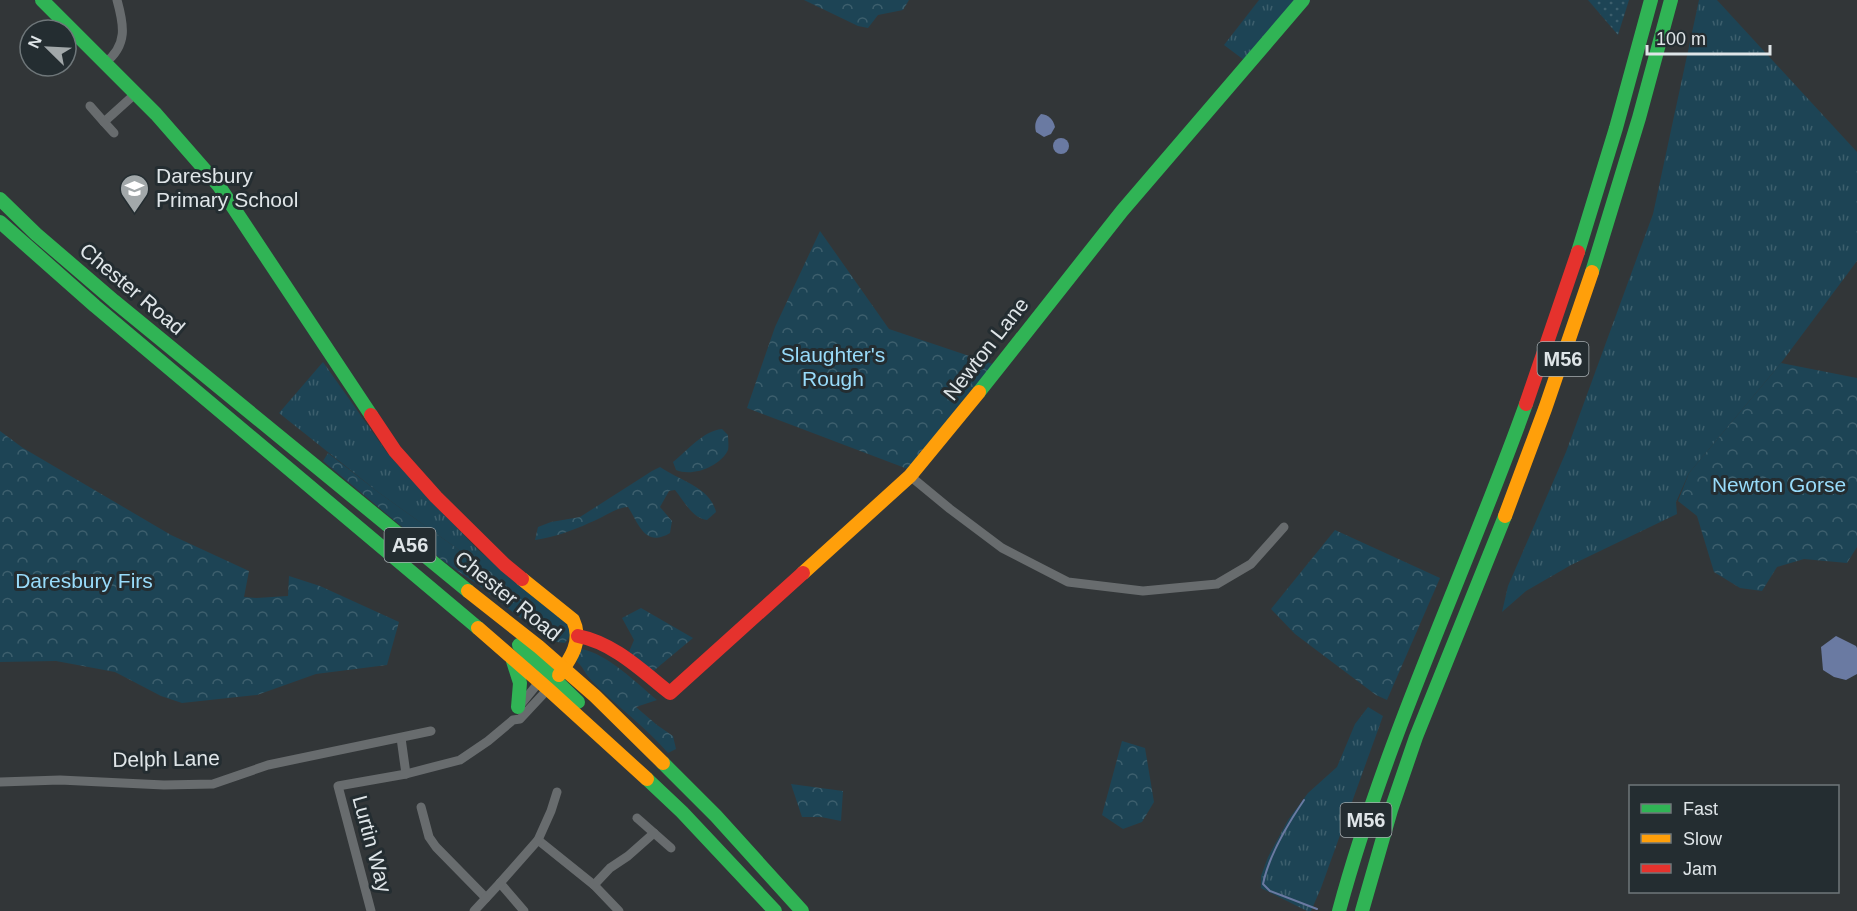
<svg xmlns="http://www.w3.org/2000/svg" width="1857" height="911" font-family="Helvetica,sans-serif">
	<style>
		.grass { fill: url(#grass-tufts) }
		.forest { fill: url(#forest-crowns) }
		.garden { fill: url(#garden-dots) }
		.water { fill: #6a7aa2 }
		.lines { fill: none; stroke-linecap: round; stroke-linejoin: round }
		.stream { stroke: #6a7aa2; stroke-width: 2 }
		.street { stroke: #686c6e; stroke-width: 9 }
		.fast { stroke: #30b455; stroke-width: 14 }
		.slow { stroke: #ff9f0a; stroke-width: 14 }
		.jam { stroke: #e5322d; stroke-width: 14 }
		.labels { text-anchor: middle; stroke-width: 6; stroke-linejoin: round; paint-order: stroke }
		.shield { fill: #242d31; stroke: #a7aeb1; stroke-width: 1.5 }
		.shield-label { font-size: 20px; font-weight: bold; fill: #dfe5e8 }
		.poi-label { font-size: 21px; fill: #dfe5e8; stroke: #242d31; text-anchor: start }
		.street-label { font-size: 21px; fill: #dfe5e8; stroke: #242d31 }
		.park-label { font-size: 21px; fill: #98dbfa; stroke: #242d31 }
	</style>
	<defs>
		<pattern id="grass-tufts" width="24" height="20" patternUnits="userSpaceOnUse" patternTransform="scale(1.5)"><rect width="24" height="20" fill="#1d4455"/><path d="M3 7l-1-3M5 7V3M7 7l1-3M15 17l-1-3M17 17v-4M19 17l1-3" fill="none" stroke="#3d5f6d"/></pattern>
		<pattern id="forest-crowns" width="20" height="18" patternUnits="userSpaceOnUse" patternTransform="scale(1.5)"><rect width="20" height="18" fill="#1d4455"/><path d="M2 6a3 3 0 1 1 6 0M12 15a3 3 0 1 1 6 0" fill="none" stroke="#3d5f6d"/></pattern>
		<pattern id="garden-dots" width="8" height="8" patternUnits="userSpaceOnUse" patternTransform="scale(1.5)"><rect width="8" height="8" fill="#1d4455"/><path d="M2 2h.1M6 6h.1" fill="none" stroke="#3d5f6d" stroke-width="1.8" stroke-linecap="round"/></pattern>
	</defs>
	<rect width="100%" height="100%" fill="#323638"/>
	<g class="grass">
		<path d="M 1259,0 L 1296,0 L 1244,60 L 1224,45 Z"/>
		<path d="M 1699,0 L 1717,0 L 1857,152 L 1857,261 L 1781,363 L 1689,473 L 1676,502 L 1677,514 L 1571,565 L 1526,591 L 1502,612 L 1508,586 L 1566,452 L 1653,214 Z"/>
		<path d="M 323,362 L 388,454 L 478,550 L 473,560 L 378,492 L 279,413 Z"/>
		<path d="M 1368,707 L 1383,716 L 1321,888 L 1311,911 L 1307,911 L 1261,888 L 1261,876 L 1268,857 L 1288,820 L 1308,793 L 1337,767 L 1355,724 Z"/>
	</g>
	<g class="forest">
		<path d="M 804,0 L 909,0 L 903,10 L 878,15 L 868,28 L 858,26 Z"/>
		<path d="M 820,231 L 889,329 L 996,365 L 913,471 L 747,408 L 775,327 Z"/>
		<path d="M 1781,363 L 1857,378 L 1857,547 L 1847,563 L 1804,559 L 1777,567 L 1762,591 L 1740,588 L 1714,572 L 1697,516 L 1678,501 L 1689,473 Z"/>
		<path d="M 722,429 L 728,435 C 728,439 729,446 728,450 C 720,467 692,477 676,470 L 673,462 C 688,450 703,431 722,429 Z"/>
		<path d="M 0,431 L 23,448 L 171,535 L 249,571 L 244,597 L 256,598 L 288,596 L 289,576 L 320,586 L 399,622 L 387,665 L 316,674 L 257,695 L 182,703 L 161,696 L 115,672 L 56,661 L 0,662 Z"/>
		<path d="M 328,453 L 378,492 L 473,560 L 478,550 L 561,617 L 573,631 L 565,643 L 550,641 L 481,587 L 442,560 L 323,461 Z"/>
		<path d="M 660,467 C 679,480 711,488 716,512 L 707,520 C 692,518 684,501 675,490 L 669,491 L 660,507 L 672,521 L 670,533 C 645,548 639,524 628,507 C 614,508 603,518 589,523 C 572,531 554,537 535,540 L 538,527 L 551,522 L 580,517 L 652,471 Z"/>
		<path d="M 1335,530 L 1440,578 L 1387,700 L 1376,695 L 1295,634 L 1271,609 Z"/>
		<path d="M 641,608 L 693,638 L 651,673 L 628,654 L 634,640 L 622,618 Z"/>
		<path d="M 582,649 C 607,654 637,683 657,700 L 636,707 L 657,725 L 673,736 L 676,749 L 668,753 C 645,726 616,706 592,681 C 584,673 584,667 574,659 Z"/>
		<path d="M 1122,741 L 1145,748 L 1154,802 L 1142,822 L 1123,829 L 1102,815 Z"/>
		<path d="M 791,784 L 843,791 L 841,821 L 821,817 L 802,817 Z"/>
	</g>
	<path class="garden" d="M 1588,0 L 1629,0 L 1618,35 Z"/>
	<g class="water">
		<path d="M 1041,114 C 1049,115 1053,119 1055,127 L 1051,134 L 1044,137 L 1036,132 C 1034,124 1036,119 1041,114 Z"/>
		<circle cx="1061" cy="146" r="8"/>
		<path d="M 1836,636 L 1856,646 L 1857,648 L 1857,674 L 1846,680 L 1834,677 L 1823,670 L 1821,647 Z"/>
	</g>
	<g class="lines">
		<path class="stream" d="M 1304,800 C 1287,825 1269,855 1263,884 L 1270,891 L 1317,909"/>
		<g class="street">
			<path d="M 105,63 C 128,45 124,25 117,0"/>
			<path d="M 90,106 L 104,122 L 135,94"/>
			<path d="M 104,122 L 114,133"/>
			<path d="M 910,476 L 950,509 L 1002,548 L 1068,582 L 1143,591 L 1217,584 L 1251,564 L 1284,527"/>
			<path d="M 522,703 L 539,682"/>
			<path d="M 401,738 L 406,774"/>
			<path d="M 0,782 L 60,780 L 164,785 L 213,784 L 268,765 L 431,731"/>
			<path d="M 421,807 L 429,837 L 436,847 L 486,898"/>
			<path d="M 637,818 L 671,848"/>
			<path d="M 538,840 L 594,885 L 619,911"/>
			<path d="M 500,883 L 524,911"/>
			<path d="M 594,885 L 610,868 L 628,856 L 654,833"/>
			<path d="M 371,911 L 338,786 L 406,774 L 460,760 L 488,741 L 513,720 L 520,719 L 548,689"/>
			<path d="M 474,911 L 500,883 L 538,840 L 551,811 L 557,792"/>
		</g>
		<g class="fast">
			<path d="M 42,0 L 156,114 L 219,186 L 371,415"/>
			<path d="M 0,199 L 36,234 L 114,301 L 468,591"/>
			<path d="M 0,222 L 95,306 L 478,628"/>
			<path d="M 1578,252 L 1616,128 L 1651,0"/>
			<path d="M 1592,272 L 1639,118 L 1671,0"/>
			<path d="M 979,392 L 1122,211 L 1303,0"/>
			<path d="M 519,645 L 578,702"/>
			<path d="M 513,661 L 520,683 L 518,707"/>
			<path d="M 663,763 L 716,816 L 802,911"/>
			<path d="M 647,779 L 682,812 L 775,911"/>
			<path d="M 1339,911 C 1386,737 1465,574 1526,404"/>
			<path d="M 1362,911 L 1391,810 L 1416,737 L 1505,516"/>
		</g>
		<g class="slow">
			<path d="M 1505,516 L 1545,409 L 1592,272"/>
			<path d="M 803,573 L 910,476 L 979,392"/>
			<path d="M 522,579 L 573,620 C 583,641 571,658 559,675"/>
			<path d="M 468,591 L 539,647 L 595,696 L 663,763"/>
			<path d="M 478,628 L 548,689 L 647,779"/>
		</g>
		<g class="jam">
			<path d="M 1526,404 L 1578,252"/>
			<path d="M 371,415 L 395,451 L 436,497 L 505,565 L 522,579"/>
			<path d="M 578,636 C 614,643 642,671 670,693 L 803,573"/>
		</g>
	</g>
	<defs>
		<symbol id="school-pin" viewBox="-11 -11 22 30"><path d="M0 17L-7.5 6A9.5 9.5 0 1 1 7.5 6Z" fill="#a2a8aa" stroke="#242d31"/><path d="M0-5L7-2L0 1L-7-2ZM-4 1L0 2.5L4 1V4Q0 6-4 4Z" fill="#fff"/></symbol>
	</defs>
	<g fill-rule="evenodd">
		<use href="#school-pin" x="118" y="172" width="33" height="45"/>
	</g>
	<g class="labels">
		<g class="shield">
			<rect x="1537.5" y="342" width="51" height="34" rx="4.5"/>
			<rect x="384.5" y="528" width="51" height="34" rx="4.5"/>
			<rect x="1340.5" y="803" width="51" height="34" rx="4.5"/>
		</g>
		<g class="shield-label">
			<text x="1563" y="366">M56</text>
			<text x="410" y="552">A56</text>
			<text x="1366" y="827">M56</text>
		</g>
		<g class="poi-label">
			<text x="156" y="183">Daresbury<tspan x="156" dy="24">Primary School</tspan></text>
		</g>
		<g class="street-label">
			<text transform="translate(132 289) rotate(40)" y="7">Chester Road</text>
			<text transform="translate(986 349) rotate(-52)" y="7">Newton Lane</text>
			<text transform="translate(508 596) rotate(39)" y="7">Chester Road</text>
			<text transform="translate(166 759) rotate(-1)" y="7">Delph Lane</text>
			<text transform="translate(372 844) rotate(75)" y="7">Lurtin Way</text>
		</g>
		<g class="park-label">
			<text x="833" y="362">Slaughter's<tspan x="833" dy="24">Rough</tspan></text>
			<text x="1779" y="492">Newton Gorse</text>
			<text x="84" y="588">Daresbury Firs</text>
		</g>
	</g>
	<rect x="1629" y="785" width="210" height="108" fill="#242d31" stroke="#6f777a" stroke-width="1.5"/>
	<rect x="1641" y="804" width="30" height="9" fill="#30b455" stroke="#6f777a" stroke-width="1.5"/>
	<text x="1683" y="815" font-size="18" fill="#dfe5e8">Fast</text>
	<rect x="1641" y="834" width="30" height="9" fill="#ff9f0a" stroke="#6f777a" stroke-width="1.5"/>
	<text x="1683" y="845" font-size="18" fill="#dfe5e8">Slow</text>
	<rect x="1641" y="864" width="30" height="9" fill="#e5322d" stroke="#6f777a" stroke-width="1.5"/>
	<text x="1683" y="875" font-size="18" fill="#dfe5e8">Jam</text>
	<g transform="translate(48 48) rotate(294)"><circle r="28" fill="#242d31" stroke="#6f777a" stroke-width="1.5"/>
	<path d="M0-4.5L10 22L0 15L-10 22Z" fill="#a2a8aa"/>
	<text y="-9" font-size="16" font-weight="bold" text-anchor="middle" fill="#dfe5e8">N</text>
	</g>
	<path d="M1647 45v9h123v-9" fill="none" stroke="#dfe5e8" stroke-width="3"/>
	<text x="1656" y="45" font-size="18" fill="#dfe5e8" stroke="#242d31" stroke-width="4.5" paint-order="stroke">100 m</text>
</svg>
